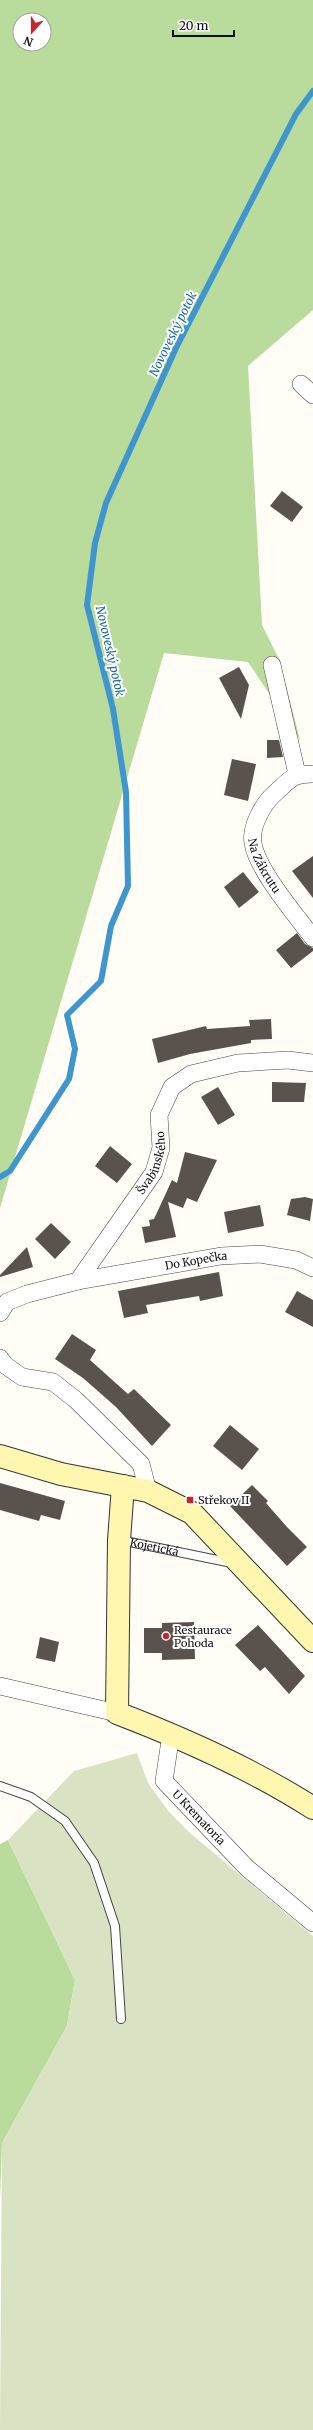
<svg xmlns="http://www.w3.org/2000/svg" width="313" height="2430" font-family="Merriweather,serif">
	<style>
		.forest { fill: #b9dc9c; fill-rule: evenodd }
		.cemetery { fill: #d9e3c4 }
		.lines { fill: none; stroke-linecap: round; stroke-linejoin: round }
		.stream { stroke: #3f96cf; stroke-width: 6 }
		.building { fill: #5a524d }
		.lane-casing { stroke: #444; stroke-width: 10 }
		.street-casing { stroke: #444; stroke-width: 18 }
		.secondary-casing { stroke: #333; stroke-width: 24 }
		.lane { stroke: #fff; stroke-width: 8 }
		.street { stroke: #fff; stroke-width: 17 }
		.secondary { stroke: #fff6b0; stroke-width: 22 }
		.poi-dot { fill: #c4262e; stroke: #fff; stroke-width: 1.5 }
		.labels { text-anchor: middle; stroke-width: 4; stroke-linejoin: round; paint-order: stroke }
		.street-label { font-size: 11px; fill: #111; stroke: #fff }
		.poi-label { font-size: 11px; fill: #111; stroke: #fff; text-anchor: start }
		.water-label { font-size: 12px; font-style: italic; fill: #1768a6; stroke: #fff }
	</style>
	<rect width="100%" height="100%" fill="#fffdf5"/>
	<g class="forest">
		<path d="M 0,0 L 313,0 L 313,310 L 248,366 L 262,625 L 280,661 L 300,740 L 248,662 L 164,653 L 0,1208 ZM 20,20 L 44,20 L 44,44 L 20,44 Z"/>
		<path d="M 8,1840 L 75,1980 L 67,2026 L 2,2143 L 0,2198 L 0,1844 Z"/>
	</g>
	<path class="cemetery" d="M 137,1753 L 148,1783 L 169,1812 L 190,1833 L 313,1936 L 313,2430 L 0,2430 L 2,2143 L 67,2026 L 75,1980 L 8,1840 L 74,1771 Z"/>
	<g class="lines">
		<path class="stream" d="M 0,1177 L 10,1171 L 69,1079 L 75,1049 L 67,1015 L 101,981 L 111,926 L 128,886 L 126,792 L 113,709 L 87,605 L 95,543 L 106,503 L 176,348 L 296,114 L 313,91"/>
	</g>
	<g class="building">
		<path d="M 282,491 L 303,507 L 292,522 L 270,506 Z"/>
		<path d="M 239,667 L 249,685 L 241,719 L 219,678 Z"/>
		<path d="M 267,740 L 279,740 L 283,757 L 267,758 Z"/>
		<path d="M 232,759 L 256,764 L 248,801 L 224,795 Z"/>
		<path d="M 313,856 L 313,898 L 292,871 Z"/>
		<path d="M 243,872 L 259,892 L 239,908 L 224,887 Z"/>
		<path d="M 297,933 L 305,944 L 313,948 L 313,951 L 291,968 L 276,950 Z"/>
		<path d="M 271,1019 L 272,1039 L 251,1040 L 251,1043 L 190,1054 L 158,1063 L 152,1039 L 206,1026 L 207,1029 L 250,1026 L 249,1020 Z"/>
		<path d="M 272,1082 L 306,1083 L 304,1102 L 272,1102 Z"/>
		<path d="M 218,1087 L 235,1115 L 218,1125 L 201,1097 Z"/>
		<path d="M 110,1146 L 132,1164 L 117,1183 L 95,1166 Z"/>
		<path d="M 185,1152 L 217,1160 L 197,1202 L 187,1198 L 183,1208 L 168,1202 L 176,1237 L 145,1243 L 142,1227 L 150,1226 L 149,1220 L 154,1219 L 172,1180 L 177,1183 Z"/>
		<path d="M 305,1197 L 313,1199 L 310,1221 L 287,1215 L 291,1199 Z"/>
		<path d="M 260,1205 L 264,1226 L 228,1233 L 224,1212 Z"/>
		<path d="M 51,1223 L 71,1242 L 55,1259 L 35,1239 Z"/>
		<path d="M 27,1247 L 33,1267 L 0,1277 L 0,1275 Z"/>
		<path d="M 219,1272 L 223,1296 L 200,1301 L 199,1296 L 146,1305 L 148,1313 L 124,1318 L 118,1291 Z"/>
		<path d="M 297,1291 L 313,1300 L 313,1327 L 285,1312 Z"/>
		<path d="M 72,1334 L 96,1350 L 90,1360 L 128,1394 L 134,1389 L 171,1425 L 152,1446 L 116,1407 L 83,1378 L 55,1359 Z"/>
		<path d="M 230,1425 L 259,1449 L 242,1470 L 213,1446 Z"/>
		<path d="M 0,1483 L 65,1501 L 60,1520 L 41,1515 L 39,1521 L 0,1510 Z"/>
		<path d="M 252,1485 L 268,1501 L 266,1503 L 287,1527 L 307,1547 L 287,1566 L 230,1506 Z"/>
		<path d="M 194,1622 L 195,1659 L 162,1660 L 162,1653 L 144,1653 L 144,1628 L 162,1628 L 162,1623 Z"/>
		<path d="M 258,1625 L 305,1676 L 289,1694 L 265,1667 L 260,1671 L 235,1645 Z"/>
		<path d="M 40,1637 L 59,1642 L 55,1662 L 36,1658 Z"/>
	</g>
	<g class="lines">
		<defs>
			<g id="lane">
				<path id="s1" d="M 120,1540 L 232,1563"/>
				<path d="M 0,1786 L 31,1797 L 65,1821 L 94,1863 L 115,1926 L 121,2019"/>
			</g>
			<g id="street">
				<path d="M 301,384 L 313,395"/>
				<path d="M 272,665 L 297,774"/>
				<path id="s2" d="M 313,774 C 291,774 290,780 274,794 C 263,804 250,827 253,843 C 257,870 296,915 313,938"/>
				<path id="s3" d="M 78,1281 L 154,1172 L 161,1148 L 159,1115 L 172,1087 L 191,1074 L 238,1063 L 288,1060 L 313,1063"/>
				<path id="s4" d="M 0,1313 L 7,1302 L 27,1294 L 78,1281 L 221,1256 L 260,1254 L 296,1260 L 313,1268"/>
				<path d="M 0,1358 L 5,1365 L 22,1377 L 53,1382 L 76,1400 L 141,1464 L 148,1491"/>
				<path d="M 0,1686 L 117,1713"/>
				<path id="s5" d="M 171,1734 L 164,1781 L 247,1868 L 313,1923"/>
			</g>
			<g id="secondary">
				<path d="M 0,1456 L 61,1474 L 148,1491 L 192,1513 L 313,1641"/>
				<path d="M 123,1486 L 119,1540 L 117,1713 C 185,1739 252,1769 313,1808"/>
			</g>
		</defs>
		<use href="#lane" class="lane-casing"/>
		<use href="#street" class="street-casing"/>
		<use href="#secondary" class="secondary-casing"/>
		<use href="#lane" class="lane"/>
		<use href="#street" class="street"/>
		<use href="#secondary" class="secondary"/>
	</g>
	<g class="poi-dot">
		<rect x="186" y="1496" width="8" height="8" rx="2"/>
		<circle cx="166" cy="1636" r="4"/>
	</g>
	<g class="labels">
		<g class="street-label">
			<text dy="4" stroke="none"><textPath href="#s2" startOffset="126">Na Zákrutu</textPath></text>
			<text dy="4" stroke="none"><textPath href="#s3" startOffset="141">Švabinského</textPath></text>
			<text dy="4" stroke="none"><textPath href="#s4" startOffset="207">Do Kopečka</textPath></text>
			<text dy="4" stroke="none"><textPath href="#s1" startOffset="35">Kojetická</textPath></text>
			<text dy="4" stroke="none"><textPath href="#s5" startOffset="98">U Krematoria</textPath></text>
		</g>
		<g class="poi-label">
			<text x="198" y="1504">Střekov II</text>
			<text x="174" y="1634">Restaurace<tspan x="174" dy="13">Pohoda</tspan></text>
		</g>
		<g class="water-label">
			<text transform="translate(173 334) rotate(-64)" y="4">Novoveský potok</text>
			<text transform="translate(110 651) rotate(77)" y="4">Novoveský potok</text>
		</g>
	</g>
	<g transform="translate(32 32) rotate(201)"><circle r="19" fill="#ffffff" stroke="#a0a0a0"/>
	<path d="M0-3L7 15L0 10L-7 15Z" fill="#c4262e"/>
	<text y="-6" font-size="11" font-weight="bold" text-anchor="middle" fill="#111111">N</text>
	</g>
	<path d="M173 30v6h61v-6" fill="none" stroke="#111111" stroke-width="2"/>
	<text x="179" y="30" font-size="12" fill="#111111" stroke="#ffffff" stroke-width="3" paint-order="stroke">20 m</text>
</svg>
